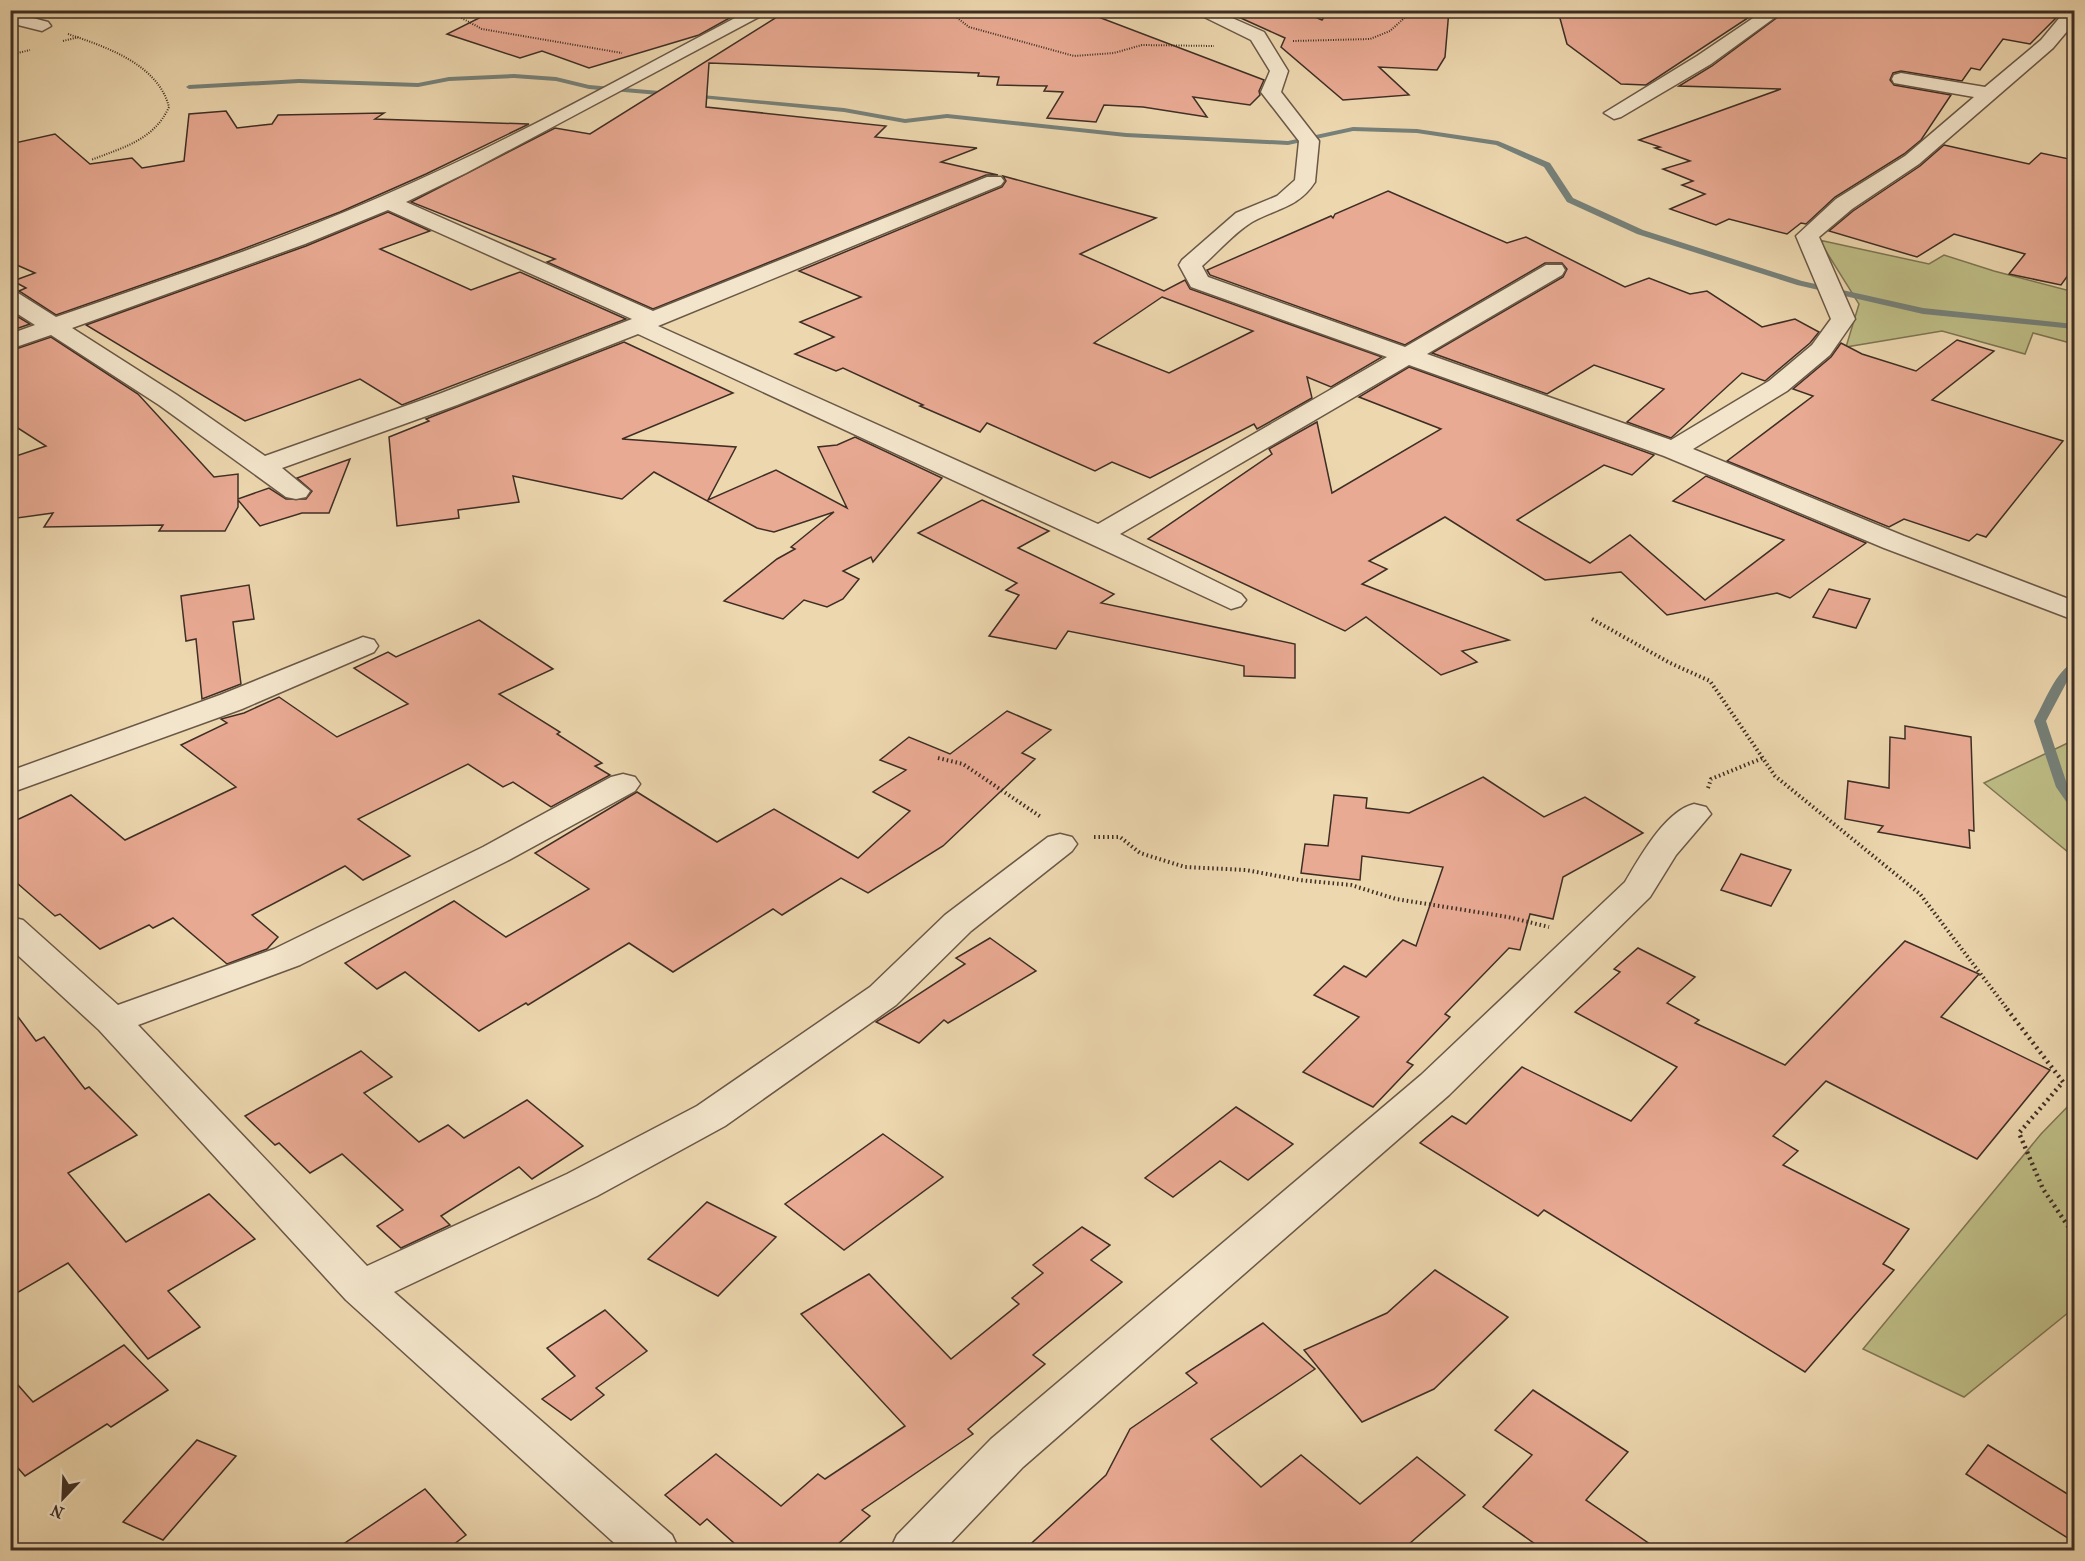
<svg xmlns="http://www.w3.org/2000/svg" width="2085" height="1561" font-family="'IM FELL French Canon',serif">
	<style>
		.green { fill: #bebd86; stroke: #7e7655; stroke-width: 1.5 }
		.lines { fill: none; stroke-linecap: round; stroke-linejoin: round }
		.stream { fill: #76817a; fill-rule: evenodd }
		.building { fill: #e9aa93; stroke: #3e2e24; stroke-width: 1.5; fill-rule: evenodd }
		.minor-casing { stroke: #6a5847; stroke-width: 3 }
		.path-far2 { stroke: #3e2e24; stroke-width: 2; stroke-dasharray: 1 1.5; stroke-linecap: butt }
		.path-far1 { stroke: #3e2e24; stroke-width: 4; stroke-dasharray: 1.5 3; stroke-linecap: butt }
		.path { stroke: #3e2e24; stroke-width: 4.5; stroke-dasharray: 2 4; stroke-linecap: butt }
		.minor { fill: #f3e5cb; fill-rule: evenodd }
	</style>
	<rect width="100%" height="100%" fill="#edd7af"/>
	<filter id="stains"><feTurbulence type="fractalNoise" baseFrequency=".00333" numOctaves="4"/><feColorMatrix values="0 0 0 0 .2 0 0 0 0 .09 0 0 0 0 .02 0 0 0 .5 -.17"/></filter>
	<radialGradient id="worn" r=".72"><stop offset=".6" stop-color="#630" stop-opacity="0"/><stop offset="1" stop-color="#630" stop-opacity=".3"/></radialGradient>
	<g class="green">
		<path d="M 1819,240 L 1929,264 L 1944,255 L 1994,271 L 2070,291 L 2074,287 L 2074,344 L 2033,333 L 2025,354 L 1942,331 L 1846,347 L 1859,304 Z"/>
		<path d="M 2074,740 L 2074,857 L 1984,783 Z"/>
		<path d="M 2074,1100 L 2074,1308 L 1964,1397 L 1863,1349 L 2041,1134 Z"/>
	</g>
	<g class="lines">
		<g class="stream">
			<path d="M 514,74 L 556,77 L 589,85 L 671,92 L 674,94 L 671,96 L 589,89 L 556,81 L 514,78 L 449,81 L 418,87 L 299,83 L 189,89 L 186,87 L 189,85 L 299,79 L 418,83 L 449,77 Z"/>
			<path d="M 691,94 L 844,108 L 905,119 L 947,114 L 1126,133 L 1288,141 L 1353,127 L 1417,129 L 1498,141 L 1550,163 L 1573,198 L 1643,230 L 1802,281 L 1923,308 L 2074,324 L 2074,329 L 1923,314 L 1797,285 L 1637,234 L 1567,202 L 1544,167 L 1496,145 L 1417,133 L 1353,131 L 1288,145 L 1126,137 L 947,118 L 905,123 L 844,112 L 689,97 L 687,96 Z"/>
			<path d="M 2074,663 L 2074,671 L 2070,676 L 2046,721 L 2068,787 L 2074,796 L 2074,808 L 2070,807 L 2056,787 L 2034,721 C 2043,705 2057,668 2074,663 Z"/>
		</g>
	</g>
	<g class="building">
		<path d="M 495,10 L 744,10 L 699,35 L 589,68 L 542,51 L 520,58 L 447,34 Z"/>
		<path d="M 788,10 L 1080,10 L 1264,80 L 1259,91 L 1260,95 L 1250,105 L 1193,97 L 1207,117 L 1143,107 L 1104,105 L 1096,122 L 1047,118 L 1063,92 L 1044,91 L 1047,86 L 997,85 L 999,77 L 978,76 L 979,73 L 709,63 L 706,107 L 886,126 L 875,137 L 977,148 L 941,162 L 998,175 L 986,175 L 653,309 L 547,262 L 555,259 L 411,202 L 555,128 L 590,134 Z"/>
		<path d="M 1223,10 L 1299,10 L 1322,20 L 1329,10 L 1449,10 L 1445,57 L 1437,70 L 1379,67 L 1409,95 L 1343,100 L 1281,47 L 1285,38 Z"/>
		<path d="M 1629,10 L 1760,10 L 1646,85 L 1621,84 L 1567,44 L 1558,11 L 1630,13 Z"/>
		<path d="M 1787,10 L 2018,10 L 2056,18 L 2030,44 L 2003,39 L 1980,70 L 1971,68 L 1962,81 L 1901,71 L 1893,73 L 1890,80 L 1894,85 L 1951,95 L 1921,140 L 1904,154 L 1835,197 L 1806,224 L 1801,223 L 1787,234 L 1729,219 L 1716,225 L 1670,209 L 1705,194 L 1682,185 L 1693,181 L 1663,169 L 1690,161 L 1655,148 L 1660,147 L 1639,140 L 1781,89 L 1679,86 L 1712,66 Z"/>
		<path d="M 226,111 L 237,128 L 272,124 L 278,115 L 384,113 L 375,119 L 529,124 L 426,174 L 340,212 L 219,258 L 56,315 L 19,291 L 26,288 L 13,281 L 35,273 L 10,262 L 10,144 L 55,134 L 90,164 L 132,158 L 142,168 L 184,161 L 189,114 Z"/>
		<path d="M 1944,145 L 2029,164 L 2041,153 L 2074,160 L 2074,267 L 2061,285 L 2009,274 L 2025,254 L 1954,234 L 1917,257 L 1829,231 L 1853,211 L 1920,166 Z"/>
		<path d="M 1003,176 L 1156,218 L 1080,254 L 1164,291 L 1185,280 L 1190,289 L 1382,357 L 1331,387 L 1307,377 L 1312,398 L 1257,429 L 1254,424 L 1150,478 L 1112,462 L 1095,471 L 987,423 L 980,432 L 920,406 L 923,405 L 843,368 L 836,371 L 795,354 L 834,337 L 800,322 L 861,297 L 799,271 L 1002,187 L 1006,181 ZM 1162,297 L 1253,331 L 1169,373 L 1094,343 Z"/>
		<path d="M 1388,191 L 1507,243 L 1526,237 L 1625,287 L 1649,278 L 1690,294 L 1707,291 L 1762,327 L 1795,319 L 1819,332 L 1810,343 L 1765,381 L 1742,373 L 1671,438 L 1627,422 L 1664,389 L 1594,365 L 1547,394 L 1432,353 L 1563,277 L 1567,269 L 1562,263 L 1545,263 L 1405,345 L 1210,275 L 1207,270 L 1331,216 L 1333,218 L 1335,214 Z"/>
		<path d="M 388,212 L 430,231 L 380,249 L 471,290 L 520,272 L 626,319 L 402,405 L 360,379 L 245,421 L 86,325 L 306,246 Z"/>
		<path d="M 10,312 L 30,324 L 10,331 Z"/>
		<path d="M 51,337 L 138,394 L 214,477 L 238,474 L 238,499 L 269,488 L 286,499 L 306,499 L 312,491 L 297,478 L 350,459 L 329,513 L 302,513 L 260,526 L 238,500 L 238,507 L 225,531 L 159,531 L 163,525 L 44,527 L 53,513 L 10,519 L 10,458 L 46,446 L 10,423 L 10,351 Z"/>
		<path d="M 1957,340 L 1994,351 L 1932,400 L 2063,441 L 1986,537 L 1977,534 L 1969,541 L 1904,519 L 1889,527 L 1727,461 L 1813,396 L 1793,389 L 1831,357 L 1841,343 L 1862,354 L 1916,371 Z"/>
		<path d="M 624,342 L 733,393 L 622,439 L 736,447 L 708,500 L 776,470 L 847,508 L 818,447 L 837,445 L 855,437 L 942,478 L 873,562 L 871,557 L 843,571 L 859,579 L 843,599 L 827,607 L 804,600 L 783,619 L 724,601 L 777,559 L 795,549 L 791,547 L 834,512 L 774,532 L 757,528 L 654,472 L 622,499 L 513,476 L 519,502 L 458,510 L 459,518 L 397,526 L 389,437 L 429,421 L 426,419 Z"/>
		<path d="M 1409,367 L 1654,455 L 1632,475 L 1604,465 L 1517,520 L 1590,563 L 1630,535 L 1705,600 L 1784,540 L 1673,501 L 1706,476 L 1866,543 L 1790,598 L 1777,593 L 1667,615 L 1621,572 L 1545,580 L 1445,517 L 1369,561 L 1387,569 L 1362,584 L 1509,640 L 1462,651 L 1477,662 L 1441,675 L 1366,617 L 1345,631 L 1148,539 L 1272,454 L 1269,449 L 1317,422 L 1332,493 L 1441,429 L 1359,397 Z"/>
		<path d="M 982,500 L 1049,531 L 1018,548 L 1114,594 L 1101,603 L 1295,644 L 1295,678 L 1244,676 L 1244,666 L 1068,631 L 1056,649 L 989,636 L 1019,595 L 1006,590 L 1017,583 L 918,533 Z"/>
		<path d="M 249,585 L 254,619 L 233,622 L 241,684 L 202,699 L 196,639 L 186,641 L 181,596 Z"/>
		<path d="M 1829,589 L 1870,599 L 1856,628 L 1813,617 Z"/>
		<path d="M 479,620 L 553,669 L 499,694 L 560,732 L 557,734 L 602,763 L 595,766 L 610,775 L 551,807 L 513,782 L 503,787 L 468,764 L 358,819 L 410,856 L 363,880 L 345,866 L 252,915 L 278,937 L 267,949 L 227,964 L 173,918 L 153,928 L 149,925 L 100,949 L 60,914 L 55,916 L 10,877 L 10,823 L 71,795 L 125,840 L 236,787 L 181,745 L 227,723 L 221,719 L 244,713 L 279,697 L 337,737 L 408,704 L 354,668 L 388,652 L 396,657 Z"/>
		<path d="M 1007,711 L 1051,730 L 1022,753 L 1035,759 L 943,846 L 868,893 L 841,878 L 782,915 L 773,909 L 673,972 L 629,943 L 528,1005 L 526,1003 L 479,1031 L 405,972 L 377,989 L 345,963 L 454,901 L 506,937 L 589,889 L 535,853 L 637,792 L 717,842 L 774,809 L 858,858 L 910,811 L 873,792 L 906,770 L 880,760 L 909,737 L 950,754 Z"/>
		<path d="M 1905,726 L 1971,737 L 1974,831 L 1969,830 L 1970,848 L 1878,832 L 1883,826 L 1845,819 L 1848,781 L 1889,788 L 1890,737 L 1905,739 Z"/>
		<path d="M 1483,777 L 1544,817 L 1585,797 L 1643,833 L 1563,877 L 1553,919 L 1530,914 L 1520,950 L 1509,948 L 1445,1014 L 1450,1017 L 1407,1062 L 1413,1065 L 1373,1107 L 1303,1072 L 1359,1017 L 1314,995 L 1344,966 L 1366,977 L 1403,940 L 1416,946 L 1443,867 L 1362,856 L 1360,880 L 1301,873 L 1305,844 L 1328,846 L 1334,795 L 1367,798 L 1366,808 L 1409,813 Z"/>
		<path d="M 1741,854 L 1791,870 L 1771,906 L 1721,890 Z"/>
		<path d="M 990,938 L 1036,971 L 948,1023 L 944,1020 L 919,1043 L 876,1022 L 965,964 L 956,958 Z"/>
		<path d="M 1905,941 L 1979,974 L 1941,1017 L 2050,1070 L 1977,1159 L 1826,1081 L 1773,1136 L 1798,1151 L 1783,1165 L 1909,1229 L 1883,1264 L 1894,1270 L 1805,1372 L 1544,1210 L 1538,1216 L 1420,1143 L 1452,1116 L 1466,1124 L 1522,1067 L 1631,1121 L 1677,1067 L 1575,1012 L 1620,972 L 1614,969 L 1638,948 L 1695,977 L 1667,1003 L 1699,1020 L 1695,1023 L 1785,1065 Z"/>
		<path d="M 10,1006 L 36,1041 L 44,1037 L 85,1089 L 89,1087 L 137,1135 L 68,1173 L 126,1242 L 209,1194 L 255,1239 L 168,1291 L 200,1327 L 148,1359 L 68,1263 L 10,1297 Z"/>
		<path d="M 361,1051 L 392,1077 L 364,1093 L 419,1142 L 448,1125 L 464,1138 L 527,1100 L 583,1146 L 532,1179 L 519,1167 L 441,1216 L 450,1225 L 401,1248 L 377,1226 L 403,1210 L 342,1154 L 310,1173 L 279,1143 L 275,1145 L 245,1116 Z"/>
		<path d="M 1236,1107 L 1293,1144 L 1248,1180 L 1220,1161 L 1173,1197 L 1145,1178 Z"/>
		<path d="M 883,1134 L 943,1177 L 844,1250 L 785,1204 Z"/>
		<path d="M 707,1202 L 776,1237 L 718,1296 L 648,1259 Z"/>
		<path d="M 1082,1227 L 1110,1245 L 1091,1260 L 1122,1282 L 1033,1355 L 1045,1364 L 968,1429 L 973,1434 L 862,1510 L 870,1516 L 830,1551 L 743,1551 L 707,1519 L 700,1525 L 665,1495 L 716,1454 L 781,1506 L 818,1474 L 825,1479 L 905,1426 L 801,1314 L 869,1274 L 951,1359 L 1019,1304 L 1012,1298 L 1043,1273 L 1033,1265 Z"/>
		<path d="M 1435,1270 L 1508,1317 L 1434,1389 L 1362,1422 L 1304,1350 L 1387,1313 Z"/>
		<path d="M 605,1310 L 647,1351 L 596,1388 L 604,1395 L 571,1420 L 542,1399 L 575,1376 L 547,1348 Z"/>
		<path d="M 1263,1323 L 1315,1369 L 1211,1439 L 1261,1487 L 1301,1455 L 1360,1504 L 1417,1457 L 1465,1495 L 1401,1551 L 1023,1551 L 1106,1475 L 1130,1429 L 1197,1383 L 1186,1373 Z"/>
		<path d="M 124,1345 L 168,1390 L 111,1427 L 107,1424 L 25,1476 L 10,1459 L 10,1376 L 33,1402 Z"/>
		<path d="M 1533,1390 L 1628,1452 L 1586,1500 L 1660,1551 L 1545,1551 L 1483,1507 L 1532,1455 L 1495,1430 Z"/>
		<path d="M 197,1440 L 236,1456 L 163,1540 L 123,1522 Z"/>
		<path d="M 1988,1445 L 2074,1498 L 2074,1542 L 1966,1474 Z"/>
		<path d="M 425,1489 L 466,1535 L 445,1551 L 333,1551 Z"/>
	</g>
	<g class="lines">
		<defs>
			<g id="minor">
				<path d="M 750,10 L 772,10 L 466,173 L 406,202 L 653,311 L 987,177 L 1001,177 L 1004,181 L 1001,185 L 658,326 L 1098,524 L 1387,357 L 1191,287 L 1179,265 L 1182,260 L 1236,213 L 1277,196 L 1295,180 L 1299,141 L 1261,92 L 1270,71 L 1251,40 L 1190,10 L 1214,10 L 1264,32 L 1288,71 L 1281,92 L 1319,141 L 1315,182 C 1298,208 1277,208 1252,222 C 1234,233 1218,252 1202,266 L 1208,277 L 1405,347 L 1546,265 L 1562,265 L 1565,270 L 1562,275 L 1427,354 L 1671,440 L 1769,381 L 1812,345 L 1831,319 L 1796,236 L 1836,199 L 1905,156 L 1974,97 L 1894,83 L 1892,79 L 1894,75 L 1901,73 L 1985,87 L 2041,40 L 2066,10 L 2074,10 L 2074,23 L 2053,48 L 1919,164 L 1852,209 L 1819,237 L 1855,319 L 1830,355 L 1787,391 L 1693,449 L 1904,536 L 2074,601 L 2074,620 L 1884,548 L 1664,456 L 1409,365 L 1120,534 L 1241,594 L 1246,600 L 1241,606 L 1231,609 L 638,334 L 457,405 L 282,468 L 310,491 L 306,497 L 296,499 L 286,497 L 159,405 L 51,335 L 10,349 L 10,334 L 35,325 L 10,309 L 10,291 L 18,293 L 56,317 C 165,279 275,243 380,197 C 507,143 628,74 750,10 ZM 388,210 L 632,319 L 439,394 L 265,456 L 177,395 L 72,328 L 305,244 Z"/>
				<path d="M 1765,10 L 1785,10 L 1711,64 L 1621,117 L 1614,119 L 1604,113 L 1697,56 Z"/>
				<path d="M 10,12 L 48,22 L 51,26 L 42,31 L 10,23 Z"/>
				<path d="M 363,637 L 374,640 L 378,646 L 374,652 L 242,709 L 10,793 L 10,771 L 220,695 Z"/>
				<path d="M 623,774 L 635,777 L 640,784 L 635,791 L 507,861 L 300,965 L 138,1025 L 367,1266 L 567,1174 L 697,1106 L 870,987 L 945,915 L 1048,837 L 1060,834 L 1072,837 L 1077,844 L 1072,851 L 971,931 L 896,1005 L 725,1126 L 597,1196 L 394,1292 L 672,1535 L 679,1550 L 622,1550 L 346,1300 L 99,1030 L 10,948 L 10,917 L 23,920 L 118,1005 L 274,949 L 483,847 L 611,777 Z"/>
				<path d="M 1694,804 L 1706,807 L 1711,814 L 1676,855 L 1650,897 L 1449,1095 L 1023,1467 L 944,1550 L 890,1550 L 897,1535 L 991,1439 L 1421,1075 L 1625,882 C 1640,857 1665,811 1694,804 Z"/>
			</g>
		</defs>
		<use href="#minor" class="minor-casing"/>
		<g class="path-far2">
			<path d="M 460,10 L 456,15 L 482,29 L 622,53"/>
			<path d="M 947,10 L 969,27 L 1074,56 L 1114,53 L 1142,45 L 1214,46"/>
			<path d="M 67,14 L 76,10"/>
			<path d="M 68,34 C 106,47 158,64 169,107 C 154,140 124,147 91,160"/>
			<path d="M 63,41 L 79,37"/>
			<path d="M 1293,41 L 1370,39 L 1390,31 L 1413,10"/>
			<path d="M 10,55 L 30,50"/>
		</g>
		<g class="path-far1">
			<path d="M 1592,619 L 1670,663 L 1710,681 L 1775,776 L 1920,894 L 2008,1010"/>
			<path d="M 938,758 L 963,764 L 1041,817"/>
			<path d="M 1708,788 L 1711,779 L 1763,758"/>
			<path d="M 1094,837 L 1120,837 L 1140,853 L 1185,867 L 1246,870 L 1299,880 L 1351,885 L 1396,899 L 1508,917 L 1549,927"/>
		</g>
		<path class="path" d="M 2007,1009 L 2063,1082 L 2019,1133 L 2043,1189 L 2074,1235"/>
		<use href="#minor" class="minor"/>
	</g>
	<rect width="2085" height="1561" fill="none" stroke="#edd7af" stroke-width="36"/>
	<rect x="12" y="12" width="2061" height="1537" fill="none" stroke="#3e2e24" stroke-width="3"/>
	<rect x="18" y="18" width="2049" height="1525" fill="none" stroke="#3e2e24" stroke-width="1.5"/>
	<g transform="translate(63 1498) rotate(203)" stroke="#f3e5cb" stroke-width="4.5" paint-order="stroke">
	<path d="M0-4.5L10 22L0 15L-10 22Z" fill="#3e2e24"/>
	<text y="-9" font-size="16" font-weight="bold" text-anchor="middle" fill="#3e2e24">N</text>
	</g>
	<rect width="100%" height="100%" filter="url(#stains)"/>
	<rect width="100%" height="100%" fill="url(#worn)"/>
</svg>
